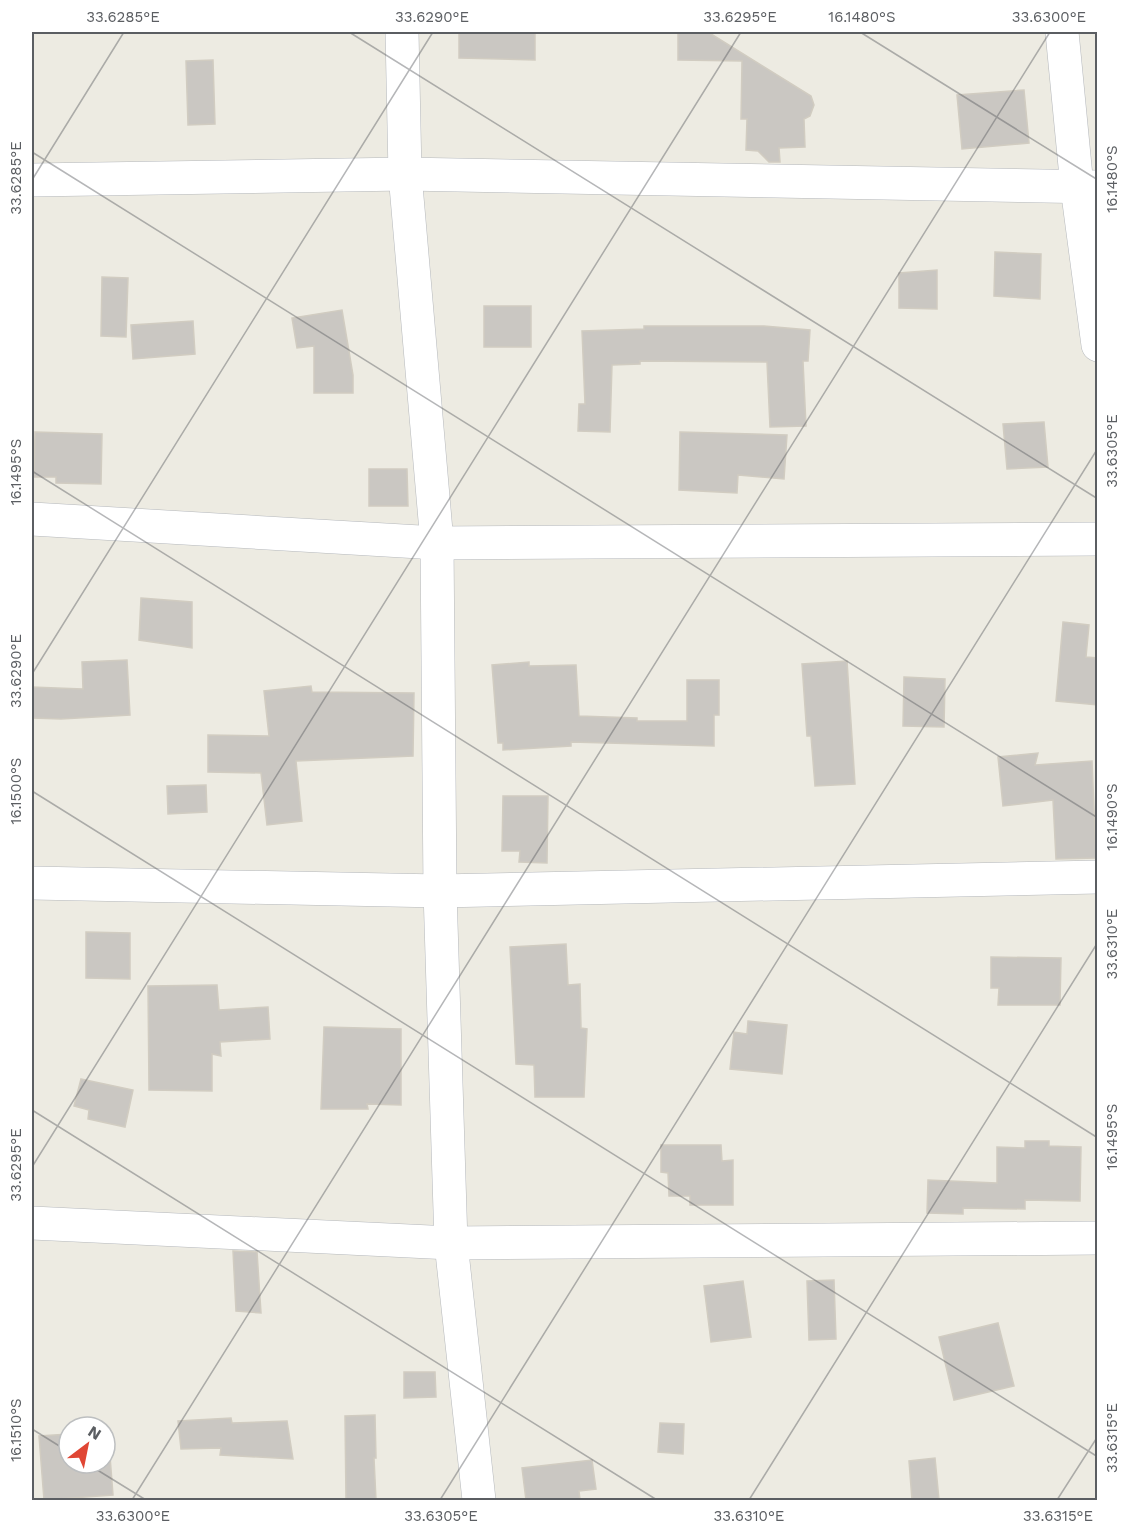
<svg xmlns="http://www.w3.org/2000/svg" width="1129" height="1532" font-family="'Work Sans',sans-serif">
	<style>
		.building { fill: #cac7c2; stroke: #d1ccc1; stroke-width: 1.5 }
		.lines { fill: none; stroke-linecap: round; stroke-linejoin: round }
		.minor-casing { stroke: #b5b8bc; stroke-width: 34 }
		.minor { stroke: #fff; stroke-width: 33 }
		.ticks { fill: none; stroke: #5b5e62; stroke-width: 1.5; stroke-opacity: 0.45 }
		.neatline { fill: none; stroke: #5b5e62; stroke-width: 2 }
		.ticks-label { font-size: 15px; text-anchor: middle; fill: #5b5e62 }
	</style>
	<rect width="100%" height="100%" fill="#edebe2"/>
	<g class="building">
		<path d="M 459,32 L 535,32 L 535,60 L 459,58 Z"/>
		<path d="M 678,32 L 708,32 L 811,96 L 814,105 L 810,116 L 804,119 L 805,147 L 779,148 L 780,162 L 769,162 L 758,151 L 746,150 L 747,119 L 741,119 L 742,61 L 678,60 Z"/>
		<path d="M 213,60 L 215,124 L 188,125 L 186,61 Z"/>
		<path d="M 1024,90 L 1029,143 L 962,149 L 957,95 Z"/>
		<path d="M 995,252 L 1041,254 L 1040,299 L 994,296 Z"/>
		<path d="M 937,270 L 937,309 L 899,308 L 899,273 Z"/>
		<path d="M 102,277 L 128,278 L 126,337 L 101,336 Z"/>
		<rect x="484" y="306" width="47" height="41"/>
		<path d="M 342,310 L 353,375 L 353,393 L 314,393 L 314,346 L 297,348 L 292,318 Z"/>
		<path d="M 193,321 L 195,354 L 133,359 L 131,325 Z"/>
		<path d="M 644,326 L 764,326 L 810,330 L 808,361 L 803,361 L 806,426 L 770,427 L 767,362 L 640,361 L 640,364 L 612,365 L 610,432 L 578,431 L 579,404 L 585,404 L 582,331 L 644,329 Z"/>
		<path d="M 1044,422 L 1048,467 L 1007,469 L 1003,424 Z"/>
		<path d="M 35,432 L 102,434 L 101,484 L 56,483 L 56,477 L 34,477 Z"/>
		<path d="M 680,432 L 787,435 L 784,479 L 738,475 L 737,493 L 679,490 Z"/>
		<path d="M 369,469 L 407,469 L 408,506 L 369,506 Z"/>
		<path d="M 141,598 L 192,602 L 192,648 L 139,640 Z"/>
		<path d="M 1063,622 L 1089,625 L 1086,657 L 1098,658 L 1098,705 L 1056,701 Z"/>
		<path d="M 127,660 L 130,715 L 61,719 L 32,718 L 32,687 L 83,689 L 82,662 Z"/>
		<path d="M 847,661 L 855,784 L 815,786 L 811,736 L 807,736 L 802,664 Z"/>
		<path d="M 529,662 L 529,666 L 576,665 L 579,716 L 637,718 L 637,721 L 687,721 L 687,680 L 719,680 L 719,715 L 714,715 L 714,746 L 571,742 L 571,746 L 503,750 L 503,743 L 498,743 L 492,665 Z"/>
		<path d="M 904,677 L 945,679 L 944,727 L 903,726 Z"/>
		<path d="M 311,686 L 312,692 L 414,693 L 413,756 L 296,761 L 302,821 L 267,825 L 261,773 L 208,772 L 208,735 L 269,736 L 264,691 Z"/>
		<path d="M 1038,753 L 1035,765 L 1092,761 L 1096,858 L 1056,859 L 1053,800 L 1003,806 L 998,757 Z"/>
		<path d="M 206,785 L 207,812 L 168,814 L 167,786 Z"/>
		<path d="M 503,796 L 548,796 L 547,863 L 519,862 L 520,851 L 502,851 Z"/>
		<path d="M 86,932 L 130,933 L 130,979 L 86,978 Z"/>
		<path d="M 566,944 L 568,985 L 580,984 L 581,1028 L 587,1029 L 584,1097 L 535,1097 L 534,1065 L 516,1064 L 510,947 Z"/>
		<path d="M 991,957 L 1061,958 L 1060,1005 L 998,1005 L 999,988 L 991,988 Z"/>
		<path d="M 217,985 L 219,1010 L 268,1007 L 270,1039 L 220,1042 L 221,1056 L 212,1054 L 212,1091 L 149,1090 L 148,986 Z"/>
		<path d="M 748,1021 L 787,1025 L 782,1074 L 730,1069 L 734,1032 L 747,1034 Z"/>
		<path d="M 324,1027 L 401,1029 L 401,1105 L 367,1104 L 368,1109 L 321,1109 Z"/>
		<path d="M 81,1079 L 133,1090 L 125,1127 L 88,1119 L 89,1110 L 74,1106 Z"/>
		<path d="M 1025,1141 L 1049,1141 L 1049,1146 L 1081,1147 L 1080,1201 L 1025,1200 L 1025,1209 L 963,1208 L 963,1214 L 927,1213 L 928,1180 L 997,1183 L 997,1147 L 1025,1148 Z"/>
		<path d="M 661,1145 L 721,1145 L 722,1161 L 733,1160 L 733,1205 L 690,1205 L 690,1196 L 669,1196 L 668,1173 L 661,1172 Z"/>
		<path d="M 233,1251 L 257,1252 L 261,1313 L 236,1311 Z"/>
		<path d="M 834,1280 L 836,1339 L 809,1340 L 807,1281 Z"/>
		<path d="M 743,1281 L 751,1337 L 711,1342 L 704,1286 Z"/>
		<path d="M 998,1323 L 1014,1386 L 954,1400 L 939,1337 Z"/>
		<path d="M 404,1372 L 435,1372 L 436,1397 L 404,1398 Z"/>
		<path d="M 375,1415 L 376,1458 L 374,1458 L 376,1500 L 346,1500 L 345,1416 Z"/>
		<path d="M 231,1418 L 232,1423 L 287,1421 L 293,1459 L 220,1455 L 221,1448 L 181,1449 L 178,1421 Z"/>
		<path d="M 660,1423 L 684,1424 L 683,1454 L 658,1452 Z"/>
		<path d="M 108,1430 L 113,1495 L 44,1500 L 39,1436 L 69,1434 L 69,1463 L 105,1463 L 105,1431 Z"/>
		<path d="M 935,1458 L 939,1500 L 912,1500 L 909,1461 Z"/>
		<path d="M 592,1460 L 596,1489 L 579,1491 L 580,1500 L 526,1500 L 522,1468 Z"/>
	</g>
	<g class="lines">
		<defs>
			<g id="minor">
				<path d="M 402,32 L 405,174 L 437,543 L 440,891 L 451,1243 L 479,1500"/>
				<path d="M 1062,32 L 1077,187 L 1098,345"/>
				<path d="M 32,180 L 405,174 L 1098,187"/>
				<path d="M 32,519 L 437,543 L 1098,539"/>
				<path d="M 32,883 L 440,891 L 1098,877"/>
				<path d="M 32,1223 L 451,1243 L 1098,1238"/>
			</g>
		</defs>
		<use href="#minor" class="minor-casing"/>
		<use href="#minor" class="minor"/>
	</g>
	<path class="ticks" d="M 349,32 L 1098,499M 860,32 L 1098,180M 32,152 L 1098,818M 32,180 L 124,32M 32,471 L 1098,1138M 32,674 L 433,32M 32,791 L 1098,1457M 32,1110 L 657,1500M 32,1167 L 741,32M 32,1429 L 69,1452M 86,1463 L 146,1500M 132,1500 L 1050,32M 440,1500 L 1098,448M 749,1500 L 1098,942M 1057,1500 L 1098,1436"/>
	<rect width="1129" height="1532" fill="none" stroke="#ffffff" stroke-width="66"/>
	<g transform="translate(87 1445) rotate(32)"><circle r="28" fill="#ffffff" stroke="#bdbfc0" stroke-width="1.5"/>
	<path d="M0-4.5L10 22L0 15L-10 22Z" fill="#e04634"/>
	<text y="-9" font-size="16" font-weight="bold" text-anchor="middle" fill="#5b5e62">N</text>
	</g>
	<rect x="33" y="33" width="1063" height="1466" class="neatline"/>
	<g class="ticks-label">
		<text x="123" y="22">33.6285°E</text>
		<text x="432" y="22">33.6290°E</text>
		<text x="740" y="22">33.6295°E</text>
		<text x="862" y="22">16.1480°S</text>
		<text x="1049" y="22">33.6300°E</text>
		<text transform="translate(16 178) rotate(-90)" y="5">33.6285°E</text>
		<text transform="translate(1112 179) rotate(-90)" y="5">16.1480°S</text>
		<text transform="translate(1112 451) rotate(-90)" y="5">33.6305°E</text>
		<text transform="translate(16 472) rotate(-90)" y="5">16.1495°S</text>
		<text transform="translate(16 671) rotate(-90)" y="5">33.6290°E</text>
		<text transform="translate(16 791) rotate(-90)" y="5">16.1500°S</text>
		<text transform="translate(1112 817) rotate(-90)" y="5">16.1490°S</text>
		<text transform="translate(1112 944) rotate(-90)" y="5">33.6310°E</text>
		<text transform="translate(1112 1137) rotate(-90)" y="5">16.1495°S</text>
		<text transform="translate(16 1165) rotate(-90)" y="5">33.6295°E</text>
		<text transform="translate(16 1430) rotate(-90)" y="5">16.1510°S</text>
		<text transform="translate(1112 1438) rotate(-90)" y="5">33.6315°E</text>
		<text x="133" y="1521">33.6300°E</text>
		<text x="441" y="1521">33.6305°E</text>
		<text x="749" y="1521">33.6310°E</text>
		<text x="1058" y="1521">33.6315°E</text>
	</g>
</svg>
